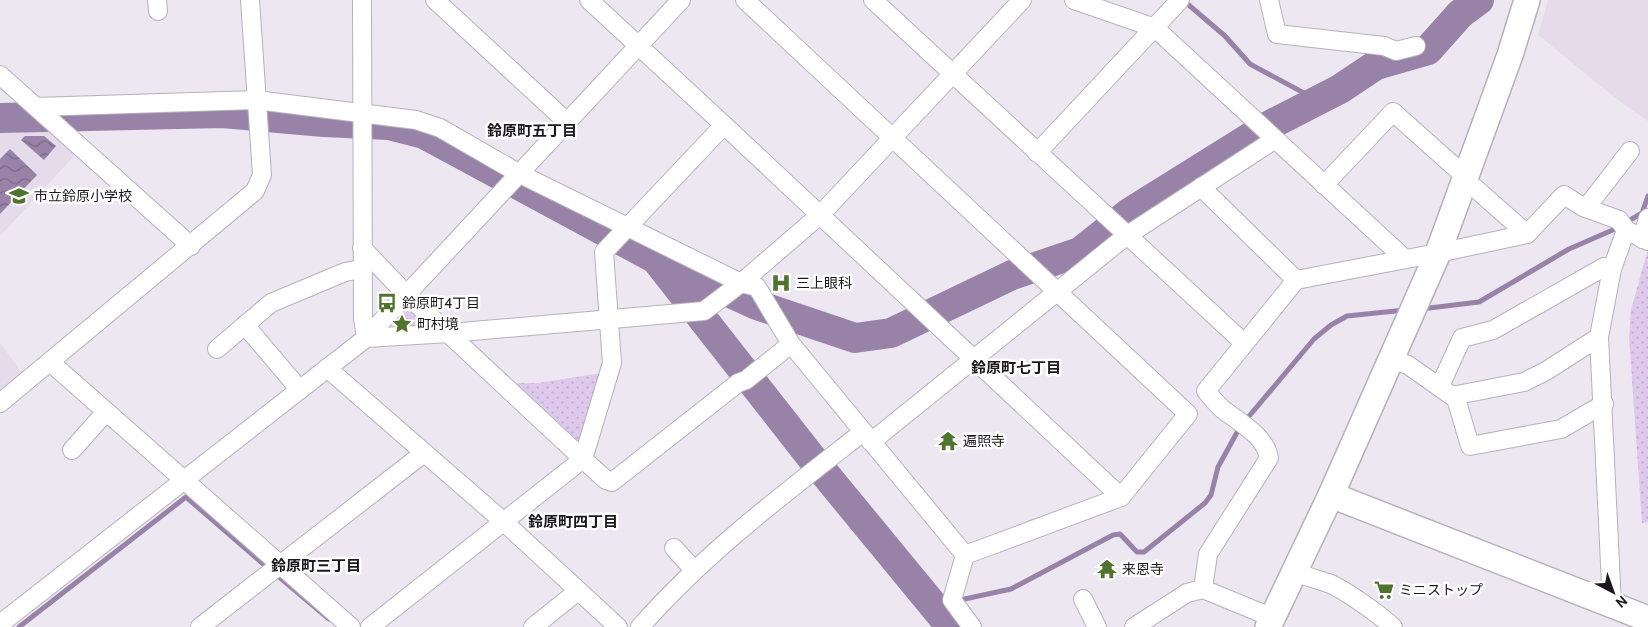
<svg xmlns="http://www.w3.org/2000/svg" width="1648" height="627" font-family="Cabin,'Noto Sans JP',sans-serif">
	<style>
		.built { fill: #e5dbeb }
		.grass { fill: url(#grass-dots) }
		.forest { fill: url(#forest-crowns) }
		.water { fill: url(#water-waves) }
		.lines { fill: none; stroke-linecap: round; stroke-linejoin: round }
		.stream { stroke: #9882a7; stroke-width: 5 }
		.river { stroke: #9882a7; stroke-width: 30 }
		.street-casing { stroke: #b6b1ba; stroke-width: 20 }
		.secondary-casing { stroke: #b6b1ba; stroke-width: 28 }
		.street { stroke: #fff; stroke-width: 18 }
		.secondary { stroke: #fff; stroke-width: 25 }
		.labels { text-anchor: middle; stroke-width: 5; stroke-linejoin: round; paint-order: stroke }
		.poi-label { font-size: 14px; fill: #1a181c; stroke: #fff; text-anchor: start }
		.neighbourhood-label { font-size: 15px; font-weight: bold; fill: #1a181c; stroke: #fff }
	</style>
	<defs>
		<pattern id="grass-dots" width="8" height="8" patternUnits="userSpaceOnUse" patternTransform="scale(1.25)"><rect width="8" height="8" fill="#dec9ed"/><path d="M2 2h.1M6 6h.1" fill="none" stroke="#beaccb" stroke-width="1.8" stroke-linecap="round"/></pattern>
		<pattern id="forest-crowns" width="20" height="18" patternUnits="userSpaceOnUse" patternTransform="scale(1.25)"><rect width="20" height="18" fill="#dec9ed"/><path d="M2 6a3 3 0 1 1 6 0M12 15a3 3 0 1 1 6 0" fill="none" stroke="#beaccb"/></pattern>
		<pattern id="water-waves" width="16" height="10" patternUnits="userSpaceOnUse" patternTransform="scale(1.25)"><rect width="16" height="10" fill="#9882a7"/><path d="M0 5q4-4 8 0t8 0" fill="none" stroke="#7b6987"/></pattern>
	</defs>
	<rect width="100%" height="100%" fill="#ede7f1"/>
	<g class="built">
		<path d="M 1548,0 L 1648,0 L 1648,121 L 1623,104 L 1538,35 Z"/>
		<path d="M 48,130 L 75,155 L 0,236 L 0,131 Z"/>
		<path d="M 0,343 L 22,373 L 0,391 Z"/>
	</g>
	<g class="grass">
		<path d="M 1648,249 L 1648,522 L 1642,523 L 1629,337 L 1631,310 Z"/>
		<path d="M 601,373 L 579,441 L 574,443 L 515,386 L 515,383 L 538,383 Z"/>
	</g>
	<path class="forest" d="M 411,308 L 424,321 L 424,328 L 396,329 L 393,322 Z"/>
	<g class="water">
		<path d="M 25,136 L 44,136 L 56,146 L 44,160 L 21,140 Z"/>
		<path d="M 10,149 L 37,175 L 0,214 L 0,159 Z"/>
	</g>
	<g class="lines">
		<g class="stream">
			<path d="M 1183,0 L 1225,36 L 1250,64 L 1317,100"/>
			<path d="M 1421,309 L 1479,302 L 1569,249 L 1615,229 L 1642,213 L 1648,196"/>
			<path d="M 278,576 L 329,619"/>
			<path d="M 936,608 L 960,600 L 1011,589 L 1113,535 L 1120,534 L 1137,552 L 1144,552 L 1205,503 L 1211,495 L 1218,467 L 1240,427 L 1314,339 L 1331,325 L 1347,316 L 1405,310"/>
			<path d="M 19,627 L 186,497 L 268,568"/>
		</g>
		<g class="river">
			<path d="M 0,118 L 222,113 L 324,122 L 389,125 L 424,134 L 654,258 L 757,305 L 855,338 L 891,333 L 1012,275 L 1080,252 L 1129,213 L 1270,125 L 1340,89 L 1376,65 L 1428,50 L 1460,14 L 1479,0"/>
			<path d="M 655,258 L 811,457 L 951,627"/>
		</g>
		<defs>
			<g id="street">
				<path d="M 157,0 L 158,11"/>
				<path d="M 435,0 L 567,122"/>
				<path d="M 745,0 L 1188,414 L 1121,497 L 965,555"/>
				<path d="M 873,0 L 1244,343"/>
				<path d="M 1074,0 L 1155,28 L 1405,259"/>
				<path d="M 1269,0 L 1277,34 L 1384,46 L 1396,51 L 1416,46"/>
				<path d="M 0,75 L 191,246"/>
				<path d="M 36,107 L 256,100 L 416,120 L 440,128 L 520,174 L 741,283 L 704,311 L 450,333 L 366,338 L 363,319 L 362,0"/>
				<path d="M 724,125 L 1121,497"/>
				<path d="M 1037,153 L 1180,0"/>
				<path d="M 1463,184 L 1475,188 L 1527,234"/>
				<path d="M 1324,185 L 1393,112 L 1466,177"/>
				<path d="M 1201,187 L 1296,280 L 1438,253 L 1527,234 L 1564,195 L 1583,207 L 1619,220 L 1626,230 L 1648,241"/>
				<path d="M 1586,208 L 1630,151"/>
				<path d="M 1642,239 L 1648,218"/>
				<path d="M 362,248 L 406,294 L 583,459 L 606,480 L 612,482 L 738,383 L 746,380 L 791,344 L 965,555 L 952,600 L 972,627"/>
				<path d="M 245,325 L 300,390"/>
				<path d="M 791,344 L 757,287 L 741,283 L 821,214 L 1022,0"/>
				<path d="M 217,349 L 271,303 L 345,272 L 362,269"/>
				<path d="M 1391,359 L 1408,365 L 1452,396 L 1524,382 L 1546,371 L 1599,337"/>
				<path d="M 50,362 L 351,627"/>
				<path d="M 327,368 L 504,522 L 618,627"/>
				<path d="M 1440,386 L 1462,338 L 1493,330 L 1604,267 L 1612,269"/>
				<path d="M 1455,395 L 1470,446 L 1561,429 L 1604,404"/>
				<path d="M 0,403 L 255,191 L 262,175 L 250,0"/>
				<path d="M 871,442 L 1126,236 L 1274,140"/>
				<path d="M 72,450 L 106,412"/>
				<path d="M 674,548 L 694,570"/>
				<path d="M 1295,572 C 1306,577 1317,579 1328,583 C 1344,589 1380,615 1393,627"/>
				<path d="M 1203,589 L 1273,618"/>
				<path d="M 1083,599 L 1097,627"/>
				<path d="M 1612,605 L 1599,337 L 1612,269 L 1626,230"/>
				<path d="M 0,624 L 366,338 L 681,0"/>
				<path d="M 200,627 L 424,453"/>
				<path d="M 370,627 L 583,459 L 612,363 L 604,252 L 724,125 L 589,0"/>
				<path d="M 533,627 L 578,591"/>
				<path d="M 640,627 C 706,552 785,493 863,432"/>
				<path d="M 1134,627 L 1187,593 L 1203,589 L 1208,554 L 1269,458 C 1265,436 1242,424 1225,411 C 1218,406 1212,398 1206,391 L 1296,280"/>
			</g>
			<g id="secondary">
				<path d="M 1331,495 L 1648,619"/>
				<path d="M 1268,627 L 1331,495 L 1438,253 L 1510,55 L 1527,0"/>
			</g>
		</defs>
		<use href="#street" class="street-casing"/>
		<use href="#secondary" class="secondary-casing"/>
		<use href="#street" class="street"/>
		<use href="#secondary" class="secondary"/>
	</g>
	<defs>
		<symbol id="school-bare" viewBox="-9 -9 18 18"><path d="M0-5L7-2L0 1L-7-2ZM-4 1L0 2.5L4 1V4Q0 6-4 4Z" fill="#50742d" stroke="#fff" stroke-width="2.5" paint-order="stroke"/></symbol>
		<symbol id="hospital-bare" viewBox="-9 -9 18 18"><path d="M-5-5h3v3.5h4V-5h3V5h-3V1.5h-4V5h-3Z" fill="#50742d" stroke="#fff" stroke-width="2.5" paint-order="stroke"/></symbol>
		<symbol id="bus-bare" viewBox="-9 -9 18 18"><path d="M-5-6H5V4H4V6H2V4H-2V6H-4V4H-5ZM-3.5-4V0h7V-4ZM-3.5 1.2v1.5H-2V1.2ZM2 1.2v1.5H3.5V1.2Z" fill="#50742d" stroke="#fff" stroke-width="2.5" paint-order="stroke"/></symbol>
		<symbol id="sight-bare" viewBox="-9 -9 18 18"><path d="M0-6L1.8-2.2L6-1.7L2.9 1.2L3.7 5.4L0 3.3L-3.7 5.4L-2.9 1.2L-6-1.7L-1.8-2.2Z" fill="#50742d" stroke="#fff" stroke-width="2.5" paint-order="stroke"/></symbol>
		<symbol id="temple-bare" viewBox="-9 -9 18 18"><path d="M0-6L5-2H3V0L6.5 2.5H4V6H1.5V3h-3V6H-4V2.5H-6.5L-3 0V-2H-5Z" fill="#50742d" stroke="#fff" stroke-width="2.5" paint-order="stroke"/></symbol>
		<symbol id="supermarket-bare" viewBox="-9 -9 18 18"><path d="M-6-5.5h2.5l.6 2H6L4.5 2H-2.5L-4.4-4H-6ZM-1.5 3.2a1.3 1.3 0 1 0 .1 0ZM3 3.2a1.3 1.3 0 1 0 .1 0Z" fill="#50742d" stroke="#fff" stroke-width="2.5" paint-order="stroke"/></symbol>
	</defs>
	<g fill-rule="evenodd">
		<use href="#school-bare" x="5" y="182" width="28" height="28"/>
		<use href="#hospital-bare" x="767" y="269" width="28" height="28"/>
		<use href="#bus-bare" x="373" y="289" width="28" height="28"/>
		<use href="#sight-bare" x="388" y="310" width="28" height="28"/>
		<use href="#temple-bare" x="934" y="427" width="28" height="28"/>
		<use href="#temple-bare" x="1093" y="555" width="28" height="28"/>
		<use href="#supermarket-bare" x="1370" y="576" width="28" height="28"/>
	</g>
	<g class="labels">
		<g class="poi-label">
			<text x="34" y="201">市立鈴原小学校</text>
			<text x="796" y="288">三上眼科</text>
			<text x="402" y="308">鈴原町4丁目</text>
			<text x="417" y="329">町村境</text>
			<text x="963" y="446">遍照寺</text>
			<text x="1122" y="574">来恩寺</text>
			<text x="1399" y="595">ミニストップ</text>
		</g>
		<g class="neighbourhood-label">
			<text x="532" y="136">鈴原町五丁目</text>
			<text x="1016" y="373">鈴原町七丁目</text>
			<text x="573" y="527">鈴原町四丁目</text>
			<text x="316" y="571">鈴原町三丁目</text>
		</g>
	</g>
	<g transform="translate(1613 592) rotate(139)" stroke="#ffffff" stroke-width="4" paint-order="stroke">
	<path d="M0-4L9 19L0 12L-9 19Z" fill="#1a181c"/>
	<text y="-8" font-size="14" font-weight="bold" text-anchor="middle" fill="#1a181c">N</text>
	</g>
</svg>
